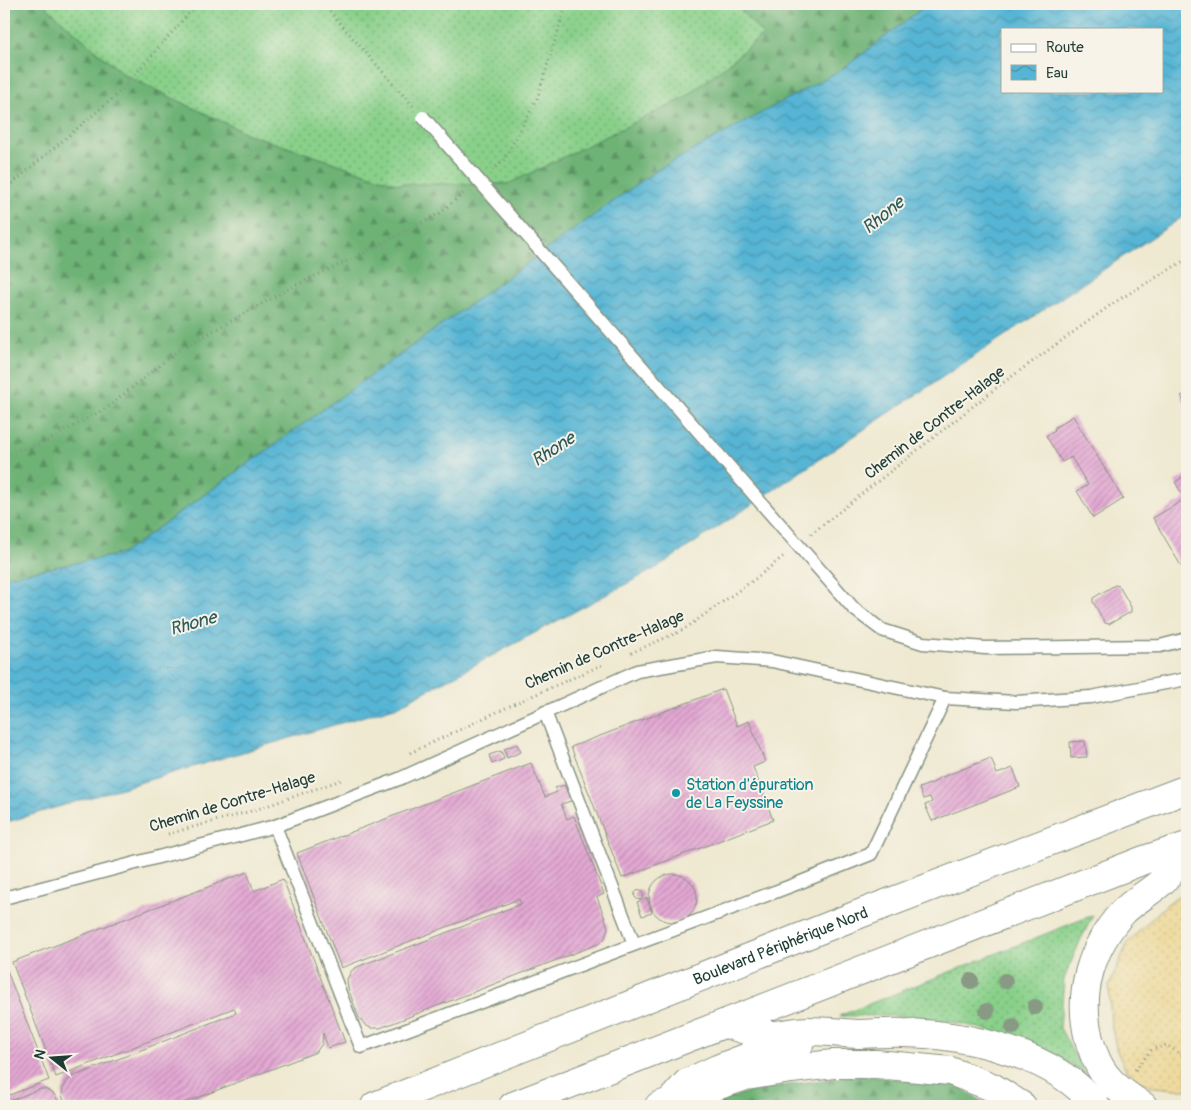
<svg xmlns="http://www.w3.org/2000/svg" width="1191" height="1110" font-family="Pangolin,sans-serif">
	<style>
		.grass { fill: url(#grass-dots); stroke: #54865f }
		.forest { fill: url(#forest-firs); stroke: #467855 }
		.sand { fill: url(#sand-dots); stroke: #868c69 }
		.water { fill: url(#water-waves); stroke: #3a7984; fill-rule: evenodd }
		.building { fill: url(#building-hatch) }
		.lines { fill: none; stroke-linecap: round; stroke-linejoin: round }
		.lane-casing { stroke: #879382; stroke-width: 15 }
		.primary-casing { stroke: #879382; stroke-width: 30 }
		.highway-casing { stroke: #879382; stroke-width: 30 }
		.path { stroke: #879382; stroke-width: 3; stroke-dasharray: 1 4; stroke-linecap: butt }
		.lane { stroke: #fff; stroke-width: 12 }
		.primary { stroke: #fff; stroke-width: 28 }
		.highway { stroke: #fff; stroke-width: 28 }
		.lane-bridge-casing { stroke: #879382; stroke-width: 15; stroke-linecap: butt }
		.lane-bridge { stroke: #fff; stroke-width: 12 }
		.tree { fill: #889a84 }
		.culture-dot { fill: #0f9aa8; stroke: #f7f3e8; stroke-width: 2 }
		.labels { text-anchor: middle; stroke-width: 4; stroke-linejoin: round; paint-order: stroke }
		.street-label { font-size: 16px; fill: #1f3d34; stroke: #f7f3e8 }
		.culture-label { font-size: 16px; fill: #0d838f; stroke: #f7f3e8; text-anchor: start }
		.water-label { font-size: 18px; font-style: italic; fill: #2d5b5c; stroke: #f7f3e8 }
	</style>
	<defs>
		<pattern id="grass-dots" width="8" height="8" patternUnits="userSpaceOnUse" patternTransform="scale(1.25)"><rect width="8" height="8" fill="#89d08a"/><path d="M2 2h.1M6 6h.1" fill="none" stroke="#6faa72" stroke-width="1.8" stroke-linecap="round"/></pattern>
		<pattern id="forest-firs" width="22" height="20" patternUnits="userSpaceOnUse" patternTransform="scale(1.25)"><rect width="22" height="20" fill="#6eb276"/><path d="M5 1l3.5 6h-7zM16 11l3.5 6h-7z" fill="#5a9262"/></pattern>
		<pattern id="sand-dots" width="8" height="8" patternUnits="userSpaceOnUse" patternTransform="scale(1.25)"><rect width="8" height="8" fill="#eeda9e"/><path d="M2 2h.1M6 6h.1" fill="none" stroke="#ccbc89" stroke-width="1.8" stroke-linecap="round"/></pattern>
		<pattern id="water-waves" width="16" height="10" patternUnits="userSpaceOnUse" patternTransform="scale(1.25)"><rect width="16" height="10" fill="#56b5d4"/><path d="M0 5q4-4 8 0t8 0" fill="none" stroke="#4794ad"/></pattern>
		<pattern id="building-hatch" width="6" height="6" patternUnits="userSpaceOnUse" patternTransform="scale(1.25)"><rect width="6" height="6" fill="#e4a9d4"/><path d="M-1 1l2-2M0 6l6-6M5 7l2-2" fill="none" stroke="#b88bad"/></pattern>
	</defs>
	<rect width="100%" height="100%" fill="#f7f3e8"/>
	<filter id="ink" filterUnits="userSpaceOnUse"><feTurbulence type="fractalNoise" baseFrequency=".02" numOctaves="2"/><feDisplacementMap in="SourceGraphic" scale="10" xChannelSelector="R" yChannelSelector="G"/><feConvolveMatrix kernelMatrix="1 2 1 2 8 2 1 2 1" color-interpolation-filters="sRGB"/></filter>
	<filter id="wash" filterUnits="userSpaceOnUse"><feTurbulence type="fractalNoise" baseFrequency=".0096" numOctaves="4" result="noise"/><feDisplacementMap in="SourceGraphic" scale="20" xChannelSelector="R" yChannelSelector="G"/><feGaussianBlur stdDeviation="1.12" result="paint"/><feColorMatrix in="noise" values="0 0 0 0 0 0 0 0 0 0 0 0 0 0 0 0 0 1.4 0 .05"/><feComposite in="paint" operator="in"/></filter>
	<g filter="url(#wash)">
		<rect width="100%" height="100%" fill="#efe9d1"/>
		<g class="grass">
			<path d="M 43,4 L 735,4 L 764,35 L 685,98 L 509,184 L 398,184 L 248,134 L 124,75 Z"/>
			<path d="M 1093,915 L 1080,941 L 1064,979 L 1060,1028 L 1091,1085 C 1086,1079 1081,1072 1076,1068 C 1039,1042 968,1022 924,1018 C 896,1015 867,1016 839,1016 Z"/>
		</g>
		<g class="forest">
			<path d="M 4,4 L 43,4 L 124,75 L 248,134 L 398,184 L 508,184 L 685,98 L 763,35 L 735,4 L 928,4 L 844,68 L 657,170 L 122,554 L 4,577 Z"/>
			<path d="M 855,1075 L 955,1084 L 989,1106 L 708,1106 L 753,1090 Z"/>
		</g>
		<path class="sand" d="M 1187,889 L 1187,1090 L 1155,1087 L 1139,1081 L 1126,1070 L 1117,1051 L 1111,1024 L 1109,986 L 1128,942 L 1166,905 Z"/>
		<path class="water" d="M 928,4 L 1187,4 L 1187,214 L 658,567 L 398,706 L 4,823 L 4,577 L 122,554 L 657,170 L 844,68 ZM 1002,29 L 1162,29 L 1162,91 L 1002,91 Z"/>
		<g id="blocks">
			<g class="building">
				<path d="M 1187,393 L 1187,406 L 1181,396 Z"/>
				<path d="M 1073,416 L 1123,499 L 1093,518 L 1077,491 L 1088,485 L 1071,457 L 1062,462 L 1046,436 L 1055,431 L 1054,428 Z"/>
				<path d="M 1187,474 L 1187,576 L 1153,518 L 1185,499 L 1175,482 Z"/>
				<path d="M 1115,585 L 1119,586 L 1131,607 L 1131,612 L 1109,624 L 1105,623 L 1093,602 L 1093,598 Z"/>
				<path d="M 723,689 L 737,726 L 749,721 L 765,762 L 753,767 L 773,820 L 622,878 L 571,747 Z"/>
				<path d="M 1085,741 L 1087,757 L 1071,758 L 1070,742 Z"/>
				<path d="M 517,744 L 521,752 L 507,758 L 504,749 Z"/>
				<path d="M 501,751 L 504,759 L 492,764 L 489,755 Z"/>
				<path d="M 991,758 L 997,774 L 1013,768 L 1020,787 L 932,821 L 925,805 L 932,802 L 930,797 L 923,799 L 919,788 L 937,781 L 937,779 Z"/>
				<path d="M 531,763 L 545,797 L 557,792 L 555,788 L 564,785 L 571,801 L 561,804 L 567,819 L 574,816 L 604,894 L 597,897 L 608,927 L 605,938 L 598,944 L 380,1028 L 371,1028 L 365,1025 L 359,1018 L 348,988 L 347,979 L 352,970 L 357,967 L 521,904 L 519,899 L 341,968 L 297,853 Z"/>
				<path d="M 247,872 L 254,891 L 283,879 L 345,1042 L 328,1048 L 323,1033 L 322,1044 L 316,1052 L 176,1106 L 66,1106 L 62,1095 L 63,1089 L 68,1080 L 72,1077 L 236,1013 L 234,1008 L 56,1077 L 12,962 Z"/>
				<circle cx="673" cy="898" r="24"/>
				<circle cx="639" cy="895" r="4.5"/>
				<path d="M 647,898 L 652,913 L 642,916 L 637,902 Z"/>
				<path d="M 4,963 L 49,1080 L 4,1097 Z"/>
				<path d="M 40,1089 L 45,1089 L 54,1094 L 61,1106 L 4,1106 L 4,1103 Z"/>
			</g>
		</g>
	</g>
	<g filter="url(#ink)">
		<use href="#blocks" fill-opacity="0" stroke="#879382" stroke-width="1"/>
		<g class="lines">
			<defs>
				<g id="lane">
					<path d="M 854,609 L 882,630 L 923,643 L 985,648 L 1160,646 L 1187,639"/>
					<path d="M 545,712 L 634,944"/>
					<path d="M 275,826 L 361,1047 L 796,884 L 871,854 L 945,698"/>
					<path d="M 4,898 L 275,826 L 399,779 L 637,671 L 717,657 L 772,661 L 945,698 L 1016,702 L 1091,697 L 1187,679"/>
				</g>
				<path id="primary" d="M 674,1100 L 746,1076 L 791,1069 L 833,1064 L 877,1064 L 950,1071 L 992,1087 L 1022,1106"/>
				<g id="highway">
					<path d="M 726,1024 C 740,1028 753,1033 767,1035 C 780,1036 795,1031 808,1031 C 825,1031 841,1033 857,1034 C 873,1034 888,1032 903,1033 C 966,1034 1056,1054 1096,1106"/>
					<path id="s1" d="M 375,1106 L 862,913 L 1187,789"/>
					<path d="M 513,1106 L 1144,860 L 1187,846"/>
					<path d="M 659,1106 L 670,1102 L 687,1083 L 717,1069 L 748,1057 L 799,1045"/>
					<path d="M 1143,1106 C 1131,1098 1116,1089 1107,1077 C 1098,1067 1093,1053 1089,1039 C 1077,993 1091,947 1123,912 C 1134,901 1147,894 1159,884 C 1170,875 1178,863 1187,852"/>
				</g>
			</defs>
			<use href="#lane" class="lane-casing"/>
			<use href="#primary" class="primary-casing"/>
			<use href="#highway" class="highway-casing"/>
			<g class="path">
				<path d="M 323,4 L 413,106"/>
				<path d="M 492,170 L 504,160 L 537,99 L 566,4"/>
				<path d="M 4,190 L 118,94 L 197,4"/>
				<path d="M 4,454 L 43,443 L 108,407 L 177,351 L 292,287 L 364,253 L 440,213 L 466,191"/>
				<path d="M 811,534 L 1000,385 L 1115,302 L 1187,259"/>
				<path d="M 631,653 L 683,630 L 755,579 L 785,555"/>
				<path d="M 410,753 L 514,704 L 604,664"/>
				<path d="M 168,834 L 255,810 L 341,780"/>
				<path d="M 1135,1070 L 1152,1049 L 1167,1045 L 1187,1059"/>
			</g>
			<use href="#lane" class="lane"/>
			<use href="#primary" class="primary"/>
			<use href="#highway" class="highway"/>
			<defs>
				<path id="lane-bridge" d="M 423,117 L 854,609"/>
			</defs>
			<use href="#lane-bridge" class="lane-bridge-casing"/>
			<use href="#lane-bridge" class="lane-bridge"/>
		</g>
		<g class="tree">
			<circle cx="971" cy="981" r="8"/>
			<circle cx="1005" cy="981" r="8"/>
			<circle cx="1035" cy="1007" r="8"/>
			<circle cx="987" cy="1011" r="8"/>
			<circle cx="1013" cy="1027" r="8"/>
		</g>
	</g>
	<circle class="culture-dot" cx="676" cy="793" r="5"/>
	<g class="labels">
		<g class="street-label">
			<text transform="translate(934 422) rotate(-38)" y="6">Chemin de Contre-Halage</text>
			<text transform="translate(604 649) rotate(-24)" y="6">Chemin de Contre-Halage</text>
			<text transform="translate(232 801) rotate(-17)" y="6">Chemin de Contre-Halage</text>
			<text dy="6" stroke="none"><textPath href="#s1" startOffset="436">Boulevard Périphérique Nord</textPath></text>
		</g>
		<g class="culture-label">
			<text x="686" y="790">Station d'épuration<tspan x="686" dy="18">de La Feyssine</tspan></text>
		</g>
		<g class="water-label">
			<text transform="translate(883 215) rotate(-39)" y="6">Rhone</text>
			<text transform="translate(553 449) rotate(-33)" y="6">Rhone</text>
			<text transform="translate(193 623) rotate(-16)" y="6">Rhone</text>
		</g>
	</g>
	<rect width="1191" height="1110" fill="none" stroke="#f7f3e8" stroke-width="20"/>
	<rect x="1001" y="28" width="162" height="65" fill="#f7f3e8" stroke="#a1aaa0"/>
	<rect x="1011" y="44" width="25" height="8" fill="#ffffff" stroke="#a1aaa0"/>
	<text x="1046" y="52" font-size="15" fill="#1f3d34">Route</text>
	<rect x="1011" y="65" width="25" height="15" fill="url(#water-waves)" stroke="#a1aaa0"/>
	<text x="1046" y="78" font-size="15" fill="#1f3d34">Eau</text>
	<g transform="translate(52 1058) rotate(287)" stroke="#f7f3e8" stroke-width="4" paint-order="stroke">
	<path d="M0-4L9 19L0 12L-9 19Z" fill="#1f3d34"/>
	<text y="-8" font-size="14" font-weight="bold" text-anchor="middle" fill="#1f3d34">N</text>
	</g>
</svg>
